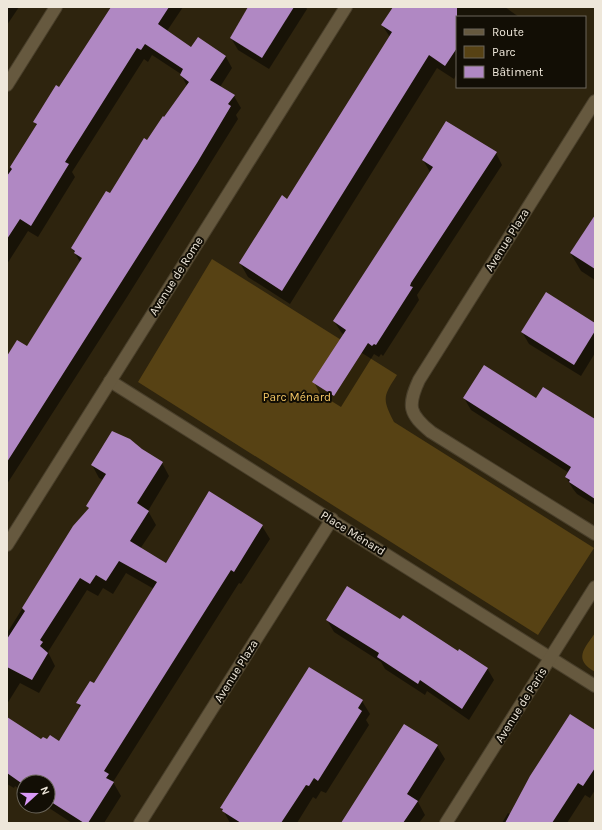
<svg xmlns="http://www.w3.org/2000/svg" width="602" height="830" font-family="Karla,sans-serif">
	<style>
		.green { fill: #574214 }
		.shadow { fill: #0007; fill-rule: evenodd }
		.building { fill: #b088c3 }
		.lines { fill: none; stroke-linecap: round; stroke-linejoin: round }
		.street-casing { stroke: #493f2b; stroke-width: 14 }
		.street { stroke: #66593f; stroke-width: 12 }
		.labels { text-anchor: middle; stroke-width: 4; stroke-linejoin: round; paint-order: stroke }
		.street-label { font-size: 12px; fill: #eee7da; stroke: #120e05 }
		.park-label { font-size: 12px; fill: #f1c463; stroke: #120e05 }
	</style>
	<rect width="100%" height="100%" fill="#2e240e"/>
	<g class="green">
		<path d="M 212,259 L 397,375 C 383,397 382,398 394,422 L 594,548 L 538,635 L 138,382 Z"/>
		<path d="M 595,633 L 595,672 C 573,659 584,649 595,633 Z"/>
	</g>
	<g class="shadow">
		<path d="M 7,7 L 19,7 L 7,25 Z"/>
		<path d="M 112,7 L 183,7 L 167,31 L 191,48 L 226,57 L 232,68 L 220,87 L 234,96 L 241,108 L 236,115 L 238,119 L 127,297 L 7,484 L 7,358 L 27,348 L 80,262 L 72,248 L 187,86 L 181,74 L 152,55 L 148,62 L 144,59 L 72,172 L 75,177 L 38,237 L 28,231 L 7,264 L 7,173 L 37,126 L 34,122 L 60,89 ZM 80,256 L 86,260 L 85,262 L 80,258 Z"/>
		<path d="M 250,7 L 306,7 L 307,9 L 269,69 L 238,50 L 231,38 Z"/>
		<path d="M 394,7 L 505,7 L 519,17 L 457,17 L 457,73 L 454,79 L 437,68 L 290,304 L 248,277 L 240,263 L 287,200 L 390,37 L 382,25 Z"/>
		<path d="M 496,153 L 502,165 L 417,295 L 419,300 L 383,356 L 381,354 L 379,357 L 374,354 L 341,407 L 320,394 L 314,382 L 344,335 L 341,332 L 334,321 L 430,172 L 423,160 Z"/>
		<path d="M 595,217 L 595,280 L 581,271 L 571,254 Z"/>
		<path d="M 595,325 L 595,353 L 581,376 L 529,344 L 522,332 Z"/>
		<path d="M 464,398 L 537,400 L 595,421 L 595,505 L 577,494 L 573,489 L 566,477 L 569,473 L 471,410 Z"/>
		<path d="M 141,450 L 162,463 L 169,476 L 148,511 L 156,525 L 140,549 L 166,565 L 262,526 L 270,539 L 241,584 L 239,583 L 113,782 L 121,796 L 104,823 L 72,823 L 46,806 L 48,806 L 48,782 L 24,782 L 24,792 L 15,786 L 14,788 L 7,784 L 7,718 L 42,741 L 59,742 L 80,708 L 78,703 L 94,685 L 154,589 L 126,573 L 113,594 L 103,588 L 98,596 L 87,590 L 48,652 L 55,666 L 39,693 L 20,683 L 7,704 L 7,633 L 74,526 L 89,509 L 87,506 L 103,480 L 99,478 L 92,465 Z"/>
		<path d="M 327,620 L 458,652 L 487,668 L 494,680 L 469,720 L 427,691 L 425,695 L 385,669 L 381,662 L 334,632 Z"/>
		<path d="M 362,701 L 370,714 L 366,720 L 369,725 L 326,793 L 321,791 L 316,799 L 313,797 L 297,823 L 230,823 L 222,808 Z"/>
		<path d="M 595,731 L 595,790 L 590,798 L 585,795 L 567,823 L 502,823 L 508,813 L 511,815 Z"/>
		<path d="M 437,746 L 445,759 L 418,802 L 425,815 L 419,823 L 347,823 Z"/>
	</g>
	<g class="building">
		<path d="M 111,7 L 169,7 L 158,24 L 191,47 L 198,37 L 226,56 L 210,80 L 235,95 L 228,104 L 231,106 L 197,163 L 7,462 L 7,356 L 17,340 L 27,346 L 82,258 L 74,253 L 75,251 L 71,248 L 90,217 L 106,191 L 110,193 L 144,138 L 147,140 L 163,116 L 164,117 L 189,82 L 180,75 L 183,69 L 145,44 L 141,50 L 137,48 L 65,162 L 69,164 L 31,226 L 20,219 L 7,239 L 7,176 L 12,169 L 10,167 L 37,124 L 33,122 L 56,85 L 59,87 Z"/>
		<path d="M 248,7 L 294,7 L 262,58 L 230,38 Z"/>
		<path d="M 393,7 L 457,7 L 457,48 L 445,66 L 429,55 L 282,291 L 239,263 L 282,195 L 287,199 L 392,32 L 381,25 Z"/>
		<path d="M 446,121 L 497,152 L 411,283 L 410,286 L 413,287 L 376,345 L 374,344 L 372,346 L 368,343 L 334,396 L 312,382 L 346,330 L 333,321 L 433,167 L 422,160 Z"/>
		<path d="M 595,215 L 595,269 L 570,253 Z"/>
		<path d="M 546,292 L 595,323 L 595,331 L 574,365 L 521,332 Z"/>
		<path d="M 484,365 L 536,398 L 543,387 L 595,419 L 595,499 L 569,482 L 570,480 L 565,477 L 571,467 L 463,398 Z"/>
		<path d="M 112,431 L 130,439 L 142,449 L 163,462 L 137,503 L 149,511 L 130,541 L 166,563 L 209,491 L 263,525 L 234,572 L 231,570 L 104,771 L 109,774 L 106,778 L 114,782 L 88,823 L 84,823 L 48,800 L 48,782 L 24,782 L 24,785 L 7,773 L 7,717 L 41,739 L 43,737 L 47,739 L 50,735 L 59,741 L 81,705 L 76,703 L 90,681 L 94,683 L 157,582 L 119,561 L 106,581 L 96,575 L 90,584 L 80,578 L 40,640 L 43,642 L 40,646 L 48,653 L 32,680 L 7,667 L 7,639 L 25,611 L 22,608 L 73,526 L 89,508 L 86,506 L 106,474 L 91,465 Z"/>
		<path d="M 347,586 L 400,619 L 403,615 L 458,651 L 459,649 L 488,668 L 462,709 L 420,680 L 418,684 L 377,657 L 379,653 L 326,620 Z"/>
		<path d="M 309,667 L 363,700 L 358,708 L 362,711 L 318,781 L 314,778 L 309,786 L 306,785 L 281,823 L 241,823 L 222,811 L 223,809 L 220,808 Z"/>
		<path d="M 570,714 L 595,730 L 595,768 L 583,786 L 578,783 L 552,823 L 505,823 L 530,776 Z"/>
		<path d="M 404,724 L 438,745 L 407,794 L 418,801 L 403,823 L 341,823 Z"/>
	</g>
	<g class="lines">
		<defs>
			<g id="street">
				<path d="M 7,85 L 56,7"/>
				<path d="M 595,101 L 419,380 C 407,406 409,414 431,432 L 595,534"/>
				<path d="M 110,381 L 595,686"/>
				<path d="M 7,545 L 346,7"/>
				<path d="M 140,823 L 332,519"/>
				<path d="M 446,823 L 595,587"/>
			</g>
		</defs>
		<use href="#street" class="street-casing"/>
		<use href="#street" class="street"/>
	</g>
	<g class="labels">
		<g class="street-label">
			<text transform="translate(507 240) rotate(-58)" y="4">Avenue Plaza</text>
			<text transform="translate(176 276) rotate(-58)" y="4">Avenue de Rome</text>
			<text transform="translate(353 533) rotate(32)" y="4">Place Ménard</text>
			<text transform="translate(236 671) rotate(-58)" y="4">Avenue Plaza</text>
			<text transform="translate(521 705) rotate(-58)" y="4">Avenue de Paris</text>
		</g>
		<g class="park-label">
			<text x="297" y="401">Parc Ménard</text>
		</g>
	</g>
	<rect width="602" height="830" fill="none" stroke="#eee7da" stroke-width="16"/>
	<rect x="456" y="16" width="130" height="72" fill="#120e05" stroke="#6a655a"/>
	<rect x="464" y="29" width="20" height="6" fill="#66593f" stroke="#6a655a"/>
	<text x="492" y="36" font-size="12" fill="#eee7da">Route</text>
	<rect x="464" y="46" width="20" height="12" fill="#574214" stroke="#6a655a"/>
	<text x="492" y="56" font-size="12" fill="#eee7da">Parc</text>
	<rect x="464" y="66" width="20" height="12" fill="#b088c3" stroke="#6a655a"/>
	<text x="492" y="76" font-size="12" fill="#eee7da">Bâtiment</text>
	<g transform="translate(36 794) rotate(69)"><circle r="19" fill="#120e05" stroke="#6a655a"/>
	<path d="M0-3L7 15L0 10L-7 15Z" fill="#d99af7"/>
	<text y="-6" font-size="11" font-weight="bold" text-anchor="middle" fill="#eee7da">N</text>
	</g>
</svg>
